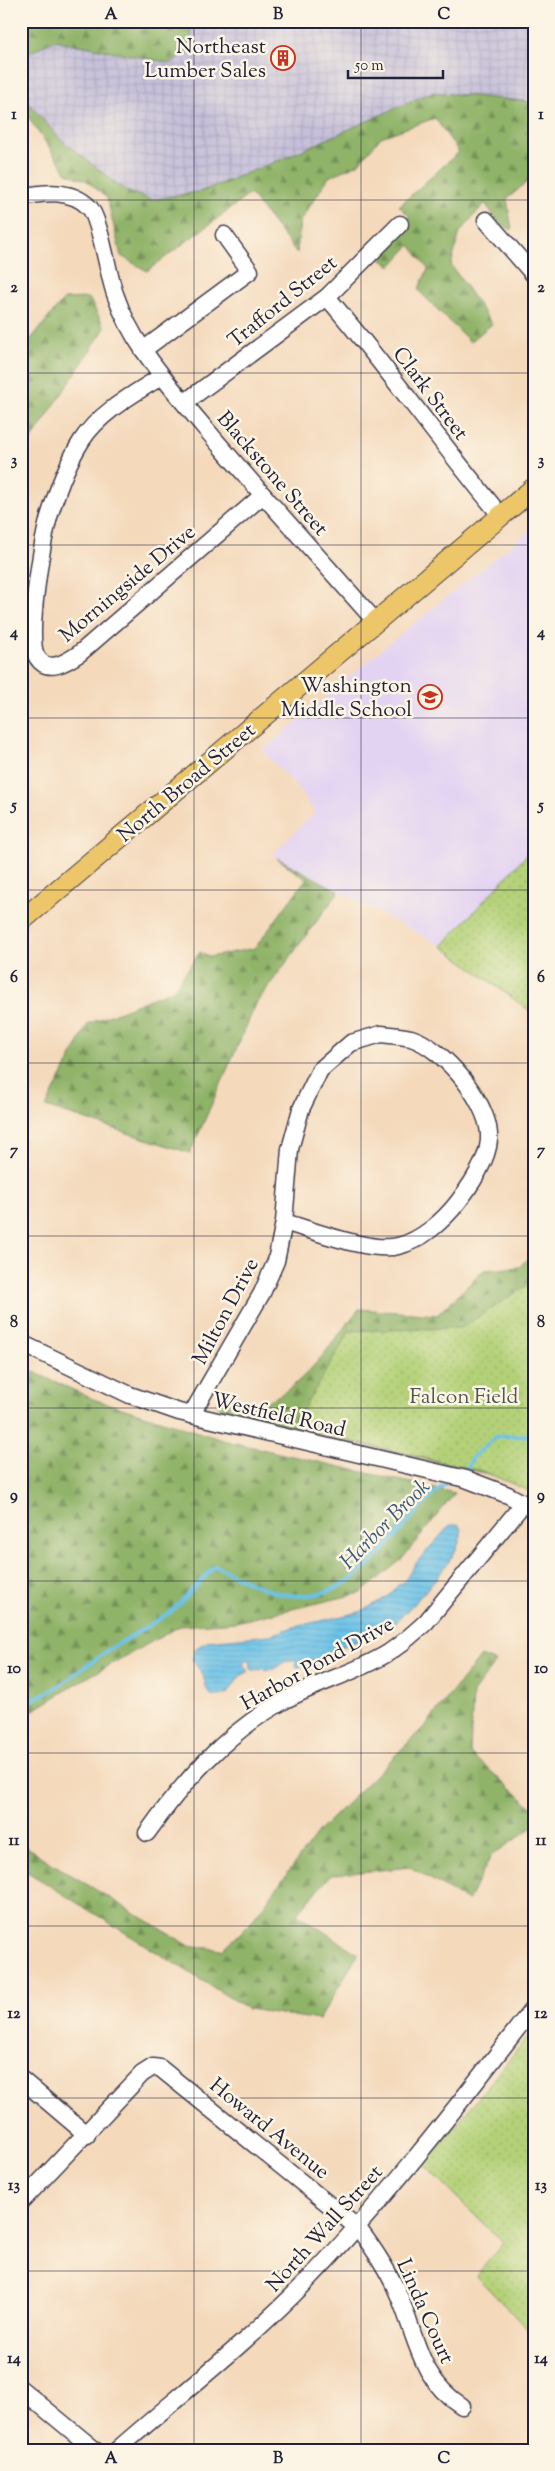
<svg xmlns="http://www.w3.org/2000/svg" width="555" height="2471" font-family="'Sorts Mill Goudy',serif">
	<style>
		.built { fill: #e3d3f3 }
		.industrial { fill: url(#industrial-grid) }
		.forest { fill: url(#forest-firs); stroke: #586a52 }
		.park { fill: url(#park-dots); stroke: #6b7a5a }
		.water { fill: url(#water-rules); stroke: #467292 }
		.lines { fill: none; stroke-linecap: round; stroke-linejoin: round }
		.stream { stroke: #6ac2e8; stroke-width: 4 }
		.minor-casing { stroke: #423d4e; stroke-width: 19 }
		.major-casing { stroke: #423d4e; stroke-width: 22 }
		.minor { stroke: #fff; stroke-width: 16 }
		.major { stroke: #ecc669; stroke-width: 20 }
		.grid { fill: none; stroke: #22223b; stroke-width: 1; stroke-opacity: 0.55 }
		.labels { text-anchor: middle; stroke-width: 5; stroke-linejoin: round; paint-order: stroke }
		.poi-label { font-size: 21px; fill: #22223b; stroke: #fcf5e5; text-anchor: end }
		.street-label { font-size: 21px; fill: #22223b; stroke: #fcf5e5 }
		.park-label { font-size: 21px; fill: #4e574d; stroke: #fcf5e5 }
		.water-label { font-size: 22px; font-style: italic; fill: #3b5a78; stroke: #fcf5e5 }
		.neatline { fill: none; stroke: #22223b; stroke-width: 2 }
		.grid-label { font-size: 16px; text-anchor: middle; font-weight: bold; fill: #22223b }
	</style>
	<defs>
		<pattern id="industrial-grid" width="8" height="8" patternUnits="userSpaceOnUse" patternTransform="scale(1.25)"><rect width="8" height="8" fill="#c6c0da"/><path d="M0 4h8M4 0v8" fill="none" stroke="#aaa5bc"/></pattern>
		<pattern id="forest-firs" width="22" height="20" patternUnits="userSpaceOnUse" patternTransform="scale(1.25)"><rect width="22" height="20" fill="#8fb368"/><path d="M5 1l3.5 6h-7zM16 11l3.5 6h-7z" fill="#749157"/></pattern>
		<pattern id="park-dots" width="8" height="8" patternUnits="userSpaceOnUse" patternTransform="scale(1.25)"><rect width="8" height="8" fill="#b4d178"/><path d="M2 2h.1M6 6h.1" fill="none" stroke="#9ab369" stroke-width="1.8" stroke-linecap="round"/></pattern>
		<pattern id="water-rules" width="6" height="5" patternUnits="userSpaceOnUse" patternTransform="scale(1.25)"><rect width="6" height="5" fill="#6ac2e8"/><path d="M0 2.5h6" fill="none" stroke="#5ca6c8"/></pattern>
	</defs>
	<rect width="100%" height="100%" fill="#fcf5e5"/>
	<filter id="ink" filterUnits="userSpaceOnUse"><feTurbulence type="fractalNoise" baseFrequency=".02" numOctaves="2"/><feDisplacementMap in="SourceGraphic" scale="10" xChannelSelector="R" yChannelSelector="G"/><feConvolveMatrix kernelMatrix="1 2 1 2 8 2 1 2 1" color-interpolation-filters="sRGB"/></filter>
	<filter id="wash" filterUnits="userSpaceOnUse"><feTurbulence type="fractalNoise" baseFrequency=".0096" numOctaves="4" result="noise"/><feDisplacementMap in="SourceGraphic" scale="20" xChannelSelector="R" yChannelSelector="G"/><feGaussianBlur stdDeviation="1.12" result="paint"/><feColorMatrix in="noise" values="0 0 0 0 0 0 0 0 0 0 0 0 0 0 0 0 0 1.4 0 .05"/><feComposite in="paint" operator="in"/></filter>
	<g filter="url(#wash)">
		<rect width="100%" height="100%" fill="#f4d9bb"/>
		<path class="built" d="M 534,527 L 534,847 L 442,946 L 272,855 L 315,812 L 295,784 L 262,751 L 391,642 Z"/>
		<path class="industrial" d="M 191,21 L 534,21 L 534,102 L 432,92 L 287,157 L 202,191 L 152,200 L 126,191 L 59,138 L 25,99 L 25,55 L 54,40 L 170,63 L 191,51 Z"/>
		<g class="forest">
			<path d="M 21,21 L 191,21 L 191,51 L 170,63 L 54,40 L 25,55 L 25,99 L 59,138 L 126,191 L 152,200 L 202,191 L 287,157 L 432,92 L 534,102 L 534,176 L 507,199 L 512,230 L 499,223 L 485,203 L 460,232 L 451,265 L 492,324 L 470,342 L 418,290 L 428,269 L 410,245 L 391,266 L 379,258 L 410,217 L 399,206 L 459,152 L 435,118 L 381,137 L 358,164 L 329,177 L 300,221 L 297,253 L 250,194 L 147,271 L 121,256 L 107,198 L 87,181 L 67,173 L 32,123 L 21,101 Z"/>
			<path d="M 89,298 L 105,328 L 21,456 L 21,385 L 29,371 L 25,349 L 30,340 L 64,299 Z"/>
			<path d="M 277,858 L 339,891 L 257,1002 L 190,1153 L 46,1107 L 88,1024 L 173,990 L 200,952 L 209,957 L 255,948 L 306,879 Z"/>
			<path d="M 534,1252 L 534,1493 L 501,1477 L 292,1428 L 228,1416 L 217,1404 L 218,1399 C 233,1402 252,1407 267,1401 C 305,1387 334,1339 359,1309 L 437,1315 L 484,1270 L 519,1267 Z"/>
			<path d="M 21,1366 L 93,1399 L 226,1441 L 455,1493 L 402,1559 L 361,1593 L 236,1622 L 180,1626 L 81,1681 L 21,1718 Z"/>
			<path d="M 481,1656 L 496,1662 L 473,1693 L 470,1753 L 534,1809 L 534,1826 L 491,1856 L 468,1901 L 410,1867 L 331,1875 L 297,1914 L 358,1954 L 319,2020 L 248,2009 L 21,1868 L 21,1843 L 43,1858 L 188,1945 L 222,1950 L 249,1925 L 319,1831 L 426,1725 Z"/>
		</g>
		<g class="park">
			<path d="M 534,847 L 534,1014 L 442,946 Z"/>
			<path d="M 534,1281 L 534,1493 L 482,1471 L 292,1428 L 350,1331 L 461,1328 Z"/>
			<path d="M 534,2029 L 534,2336 L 476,2276 L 503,2243 L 424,2165 Z"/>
		</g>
		<path class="water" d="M 450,1525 L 459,1525 C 473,1548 408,1608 392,1627 L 387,1628 L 384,1632 L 340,1647 L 304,1666 L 297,1667 L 295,1659 L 284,1662 L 274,1669 L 252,1670 L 250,1666 L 251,1663 L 248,1659 L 243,1664 L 248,1672 L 240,1676 L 228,1693 C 203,1705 207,1682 202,1673 C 199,1668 195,1665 192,1659 L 195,1649 L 207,1641 L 271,1635 L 294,1627 L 360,1612 L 389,1596 L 399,1584 L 403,1583 L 417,1562 Z"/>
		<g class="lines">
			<g class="stream">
				<path d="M 461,1473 L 468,1467 L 473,1457 L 497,1436 L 524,1436 L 534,1432"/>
				<path d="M 21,1706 L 59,1686 L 107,1651 L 171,1612 L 215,1566 C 239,1576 262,1592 289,1595 C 366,1604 396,1520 449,1481"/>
			</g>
		</g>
	</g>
	<g filter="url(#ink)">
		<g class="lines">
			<defs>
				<g id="minor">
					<path d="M 21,197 C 44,192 71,189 89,207 C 100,218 108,275 115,294 C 122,314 132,334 144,351 C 167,385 195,416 222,448 C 272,506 324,563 375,621"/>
					<path d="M 486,220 L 534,275"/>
					<path d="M 327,297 C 388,368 441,444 501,516"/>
					<path d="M 143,350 L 250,271 L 224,235"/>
					<path d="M 162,376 C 134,394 100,412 82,440 C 67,463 57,491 49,517 C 43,539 25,640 37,657 C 48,675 68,661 80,653 L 263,495"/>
					<path d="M 184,403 L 327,297 L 400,224"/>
					<path d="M 381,1034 C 391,1035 402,1036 411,1038 C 443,1048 487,1100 489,1134 C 491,1156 471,1185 458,1202 C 444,1220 421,1241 398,1246 C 371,1253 312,1230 284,1222 L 290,1149 L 301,1109 L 320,1070 L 351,1043 Z"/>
					<path d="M 21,1343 L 130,1395 L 179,1412 L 466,1479 L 508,1495 L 534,1509"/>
					<path d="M 191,1415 L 262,1293 L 276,1261 L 284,1222"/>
					<path d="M 147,1833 C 183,1782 225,1734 280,1703 C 314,1683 354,1674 388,1653 C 402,1644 414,1633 426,1622 L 523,1504"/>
					<path d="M 21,2079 L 87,2135"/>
					<path d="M 21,2202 L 142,2074 L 153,2067 L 160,2068 L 358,2228 C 374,2249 389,2271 399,2296 C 417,2338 420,2380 462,2406"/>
					<path d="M 21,2389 L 95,2450"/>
					<path d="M 117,2450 C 181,2394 248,2342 307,2281 C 389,2196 461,2101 534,2007"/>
				</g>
				<path id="major" d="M 21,921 L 534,488"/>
			</defs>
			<use href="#minor" class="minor-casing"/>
			<use href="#major" class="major-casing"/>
			<use href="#minor" class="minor"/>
			<use href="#major" class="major"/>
		</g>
	</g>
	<path class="grid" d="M 194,21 L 194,2450M 361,21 L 361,2450M 21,200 L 534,200M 21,373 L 534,373M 21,545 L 534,545M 21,718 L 534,718M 21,890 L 534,890M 21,1063 L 534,1063M 21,1236 L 534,1236M 21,1408 L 534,1408M 21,1581 L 534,1581M 21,1753 L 534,1753M 21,1926 L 534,1926M 21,2098 L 534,2098M 21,2271 L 534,2271"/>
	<defs>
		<symbol id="building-ring" viewBox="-11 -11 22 22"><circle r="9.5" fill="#fcf5e5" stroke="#c8321e" stroke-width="1.5"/><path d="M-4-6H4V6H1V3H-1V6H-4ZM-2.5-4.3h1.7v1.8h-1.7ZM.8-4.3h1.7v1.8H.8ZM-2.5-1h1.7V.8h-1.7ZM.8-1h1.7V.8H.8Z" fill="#c8321e"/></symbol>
		<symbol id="school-ring" viewBox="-11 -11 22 22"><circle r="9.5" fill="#fcf5e5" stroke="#c8321e" stroke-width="1.5"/><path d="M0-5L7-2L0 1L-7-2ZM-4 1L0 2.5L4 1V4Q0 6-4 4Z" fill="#c8321e"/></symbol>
	</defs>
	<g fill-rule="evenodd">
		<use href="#building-ring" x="269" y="44" width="28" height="28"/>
		<use href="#school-ring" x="416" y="683" width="28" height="28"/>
	</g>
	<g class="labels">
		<g class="poi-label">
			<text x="266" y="53">Northeast<tspan x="266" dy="24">Lumber Sales</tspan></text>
			<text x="412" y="692">Washington<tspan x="412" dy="24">Middle School</tspan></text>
		</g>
		<g class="street-label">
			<text transform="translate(282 301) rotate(-39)" y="7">Trafford Street</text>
			<text transform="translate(431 393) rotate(53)" y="7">Clark Street</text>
			<text transform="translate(273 473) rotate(49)" y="7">Blackstone Street</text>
			<text transform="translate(127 583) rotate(-40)" y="7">Morningside Drive</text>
			<text transform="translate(186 782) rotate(-40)" y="7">North Broad Street</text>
			<text transform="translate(225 1311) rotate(-62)" y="7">Milton Drive</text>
			<text transform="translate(279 1414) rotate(13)" y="7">Westfield Road</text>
			<text transform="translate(317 1663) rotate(-29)" y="7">Harbor Pond Drive</text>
			<text transform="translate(270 2128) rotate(39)" y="7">Howard Avenue</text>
			<text transform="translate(324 2228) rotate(-48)" y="7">North Wall Street</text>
			<text transform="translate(426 2311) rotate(66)" y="7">Linda Court</text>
		</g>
		<g class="park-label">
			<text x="464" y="1403">Falcon Field</text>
		</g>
		<g class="water-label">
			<text transform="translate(384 1523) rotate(-45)" y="8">Harbor Brook</text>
		</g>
	</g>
	<rect width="555" height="2471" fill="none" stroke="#fcf5e5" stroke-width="55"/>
	<path d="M348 70v8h95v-8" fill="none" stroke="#22223b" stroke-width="2.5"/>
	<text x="355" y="70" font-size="15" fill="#22223b" stroke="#fcf5e5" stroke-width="4" paint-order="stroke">50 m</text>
	<rect x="28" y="28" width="500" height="2416" class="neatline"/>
	<g class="grid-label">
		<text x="111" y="19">A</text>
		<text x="278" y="19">B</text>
		<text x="444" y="19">C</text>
		<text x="14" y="119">1</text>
		<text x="541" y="119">1</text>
		<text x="14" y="292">2</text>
		<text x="541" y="292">2</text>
		<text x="14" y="465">3</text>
		<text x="541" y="465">3</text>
		<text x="14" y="637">4</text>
		<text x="541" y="637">4</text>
		<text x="14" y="810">5</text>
		<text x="541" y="810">5</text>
		<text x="14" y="982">6</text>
		<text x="541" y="982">6</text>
		<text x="14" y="1155">7</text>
		<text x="541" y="1155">7</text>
		<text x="14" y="1327">8</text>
		<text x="541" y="1327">8</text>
		<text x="14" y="1500">9</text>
		<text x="541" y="1500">9</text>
		<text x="14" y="1673">10</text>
		<text x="541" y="1673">10</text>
		<text x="14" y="1845">11</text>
		<text x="541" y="1845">11</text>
		<text x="14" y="2018">12</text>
		<text x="541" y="2018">12</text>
		<text x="14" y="2190">13</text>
		<text x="541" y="2190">13</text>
		<text x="14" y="2363">14</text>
		<text x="541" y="2363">14</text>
		<text x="111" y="2463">A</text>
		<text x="278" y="2463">B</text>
		<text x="444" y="2463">C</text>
	</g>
</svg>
